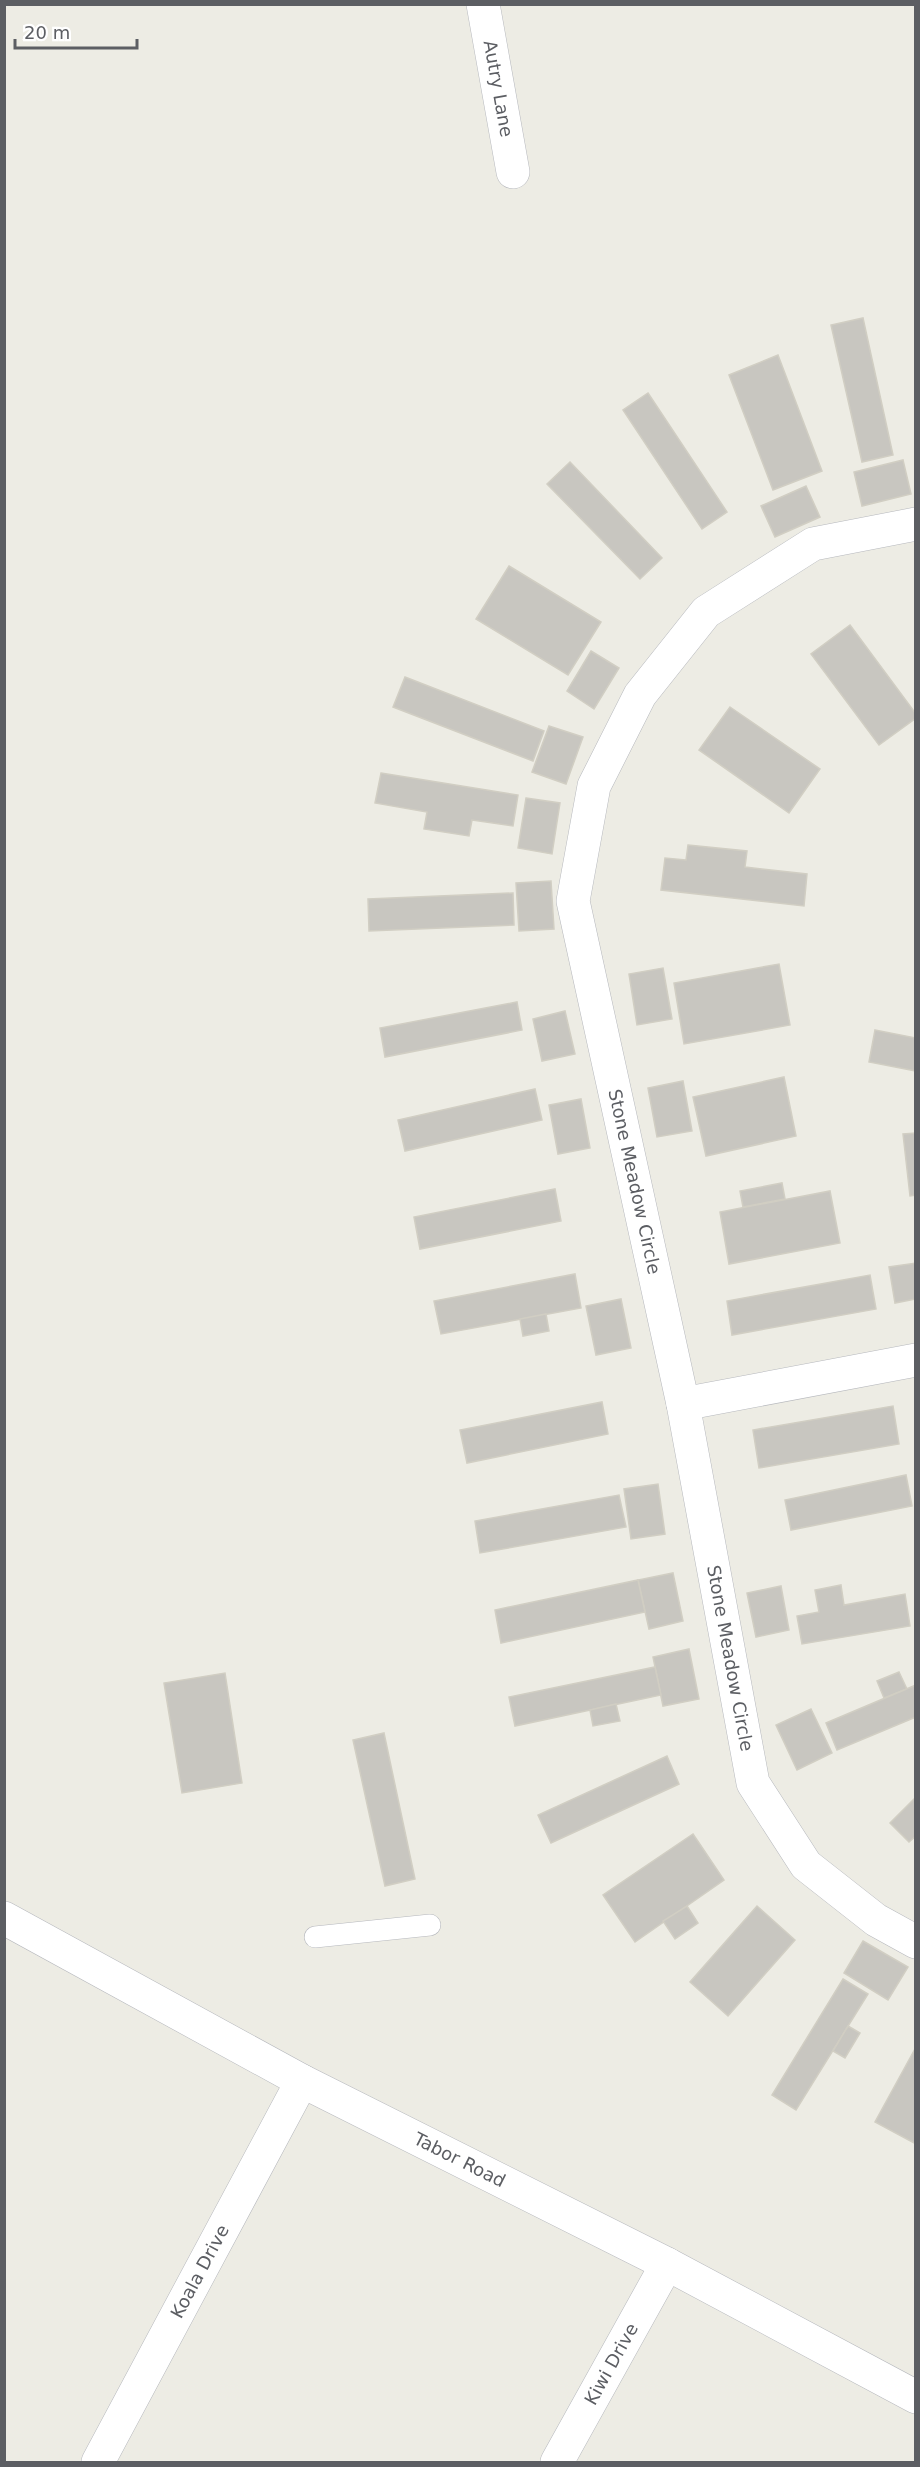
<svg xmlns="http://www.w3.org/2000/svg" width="920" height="2467" font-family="'DejaVu Sans',sans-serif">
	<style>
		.building { fill: #c8c6c0; stroke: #d1cec3; stroke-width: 1.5 }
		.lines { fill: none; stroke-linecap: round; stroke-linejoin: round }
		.service-casing { stroke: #b6b8bd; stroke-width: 22 }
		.minor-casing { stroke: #b6b8bd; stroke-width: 34 }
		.tertiary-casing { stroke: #b6b8bd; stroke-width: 34 }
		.service { stroke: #fff; stroke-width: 21 }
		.minor { stroke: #fff; stroke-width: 33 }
		.tertiary { stroke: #fff; stroke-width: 33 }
		.labels { text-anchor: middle; stroke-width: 4.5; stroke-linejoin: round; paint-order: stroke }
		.street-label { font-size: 18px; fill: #5c5e63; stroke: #fff }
	</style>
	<rect width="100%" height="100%" fill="#edece4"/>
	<g class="building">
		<path d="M 863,318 L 893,455 L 862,462 L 831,325 Z"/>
		<path d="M 778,355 L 822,471 L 773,490 L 729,375 Z"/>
		<path d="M 648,393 L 727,512 L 702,529 L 623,410 Z"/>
		<path d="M 903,460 L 911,494 L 862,506 L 854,472 Z"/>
		<path d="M 570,462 L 662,558 L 640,579 L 547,484 Z"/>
		<path d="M 806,486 L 820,517 L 775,537 L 761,506 Z"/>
		<path d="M 509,566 L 601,622 L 568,675 L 476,619 Z"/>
		<path d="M 850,625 L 916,714 L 916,718 L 879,745 L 811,654 Z"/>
		<path d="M 591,651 L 619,668 L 594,709 L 567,691 Z"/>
		<path d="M 405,677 L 544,731 L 533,761 L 393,707 Z"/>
		<path d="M 730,707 L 820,769 L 789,813 L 699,750 Z"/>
		<path d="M 549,726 L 583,737 L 566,784 L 532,772 Z"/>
		<path d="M 381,773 L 518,795 L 513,826 L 472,820 L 469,836 L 424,829 L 427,812 L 375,803 Z"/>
		<path d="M 526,798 L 560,803 L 552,854 L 518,848 Z"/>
		<path d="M 688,845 L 747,851 L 745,867 L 807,874 L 804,906 L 661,890 L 665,858 L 686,860 Z"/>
		<path d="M 551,881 L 554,929 L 519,931 L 516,883 Z"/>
		<path d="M 513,893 L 514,925 L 369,931 L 368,899 Z"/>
		<path d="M 779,964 L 790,1025 L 684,1044 L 674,983 Z"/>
		<path d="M 663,968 L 672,1019 L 637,1025 L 629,974 Z"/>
		<path d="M 517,1002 L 522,1030 L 385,1057 L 380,1028 Z"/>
		<path d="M 565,1011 L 575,1054 L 542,1061 L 533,1019 Z"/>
		<path d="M 875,1030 L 916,1038 L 916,1071 L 869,1062 Z"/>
		<path d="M 784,1077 L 796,1136 L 706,1156 L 693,1097 Z"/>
		<path d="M 683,1081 L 692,1131 L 657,1137 L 648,1088 Z"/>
		<path d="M 535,1089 L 542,1120 L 405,1151 L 398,1120 Z"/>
		<path d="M 581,1099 L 590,1148 L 558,1154 L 549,1105 Z"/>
		<path d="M 916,1133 L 916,1195 L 910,1196 L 903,1134 Z"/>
		<path d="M 782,1183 L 785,1199 L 743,1207 L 740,1191 Z"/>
		<path d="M 555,1189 L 561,1221 L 420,1249 L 414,1217 Z"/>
		<path d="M 830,1191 L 840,1243 L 729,1264 L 720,1212 Z"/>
		<path d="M 916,1263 L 916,1299 L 895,1303 L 889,1267 Z"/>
		<path d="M 575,1274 L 581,1308 L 441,1334 L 434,1301 Z"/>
		<path d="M 870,1275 L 876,1309 L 732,1335 L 727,1301 Z"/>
		<path d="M 621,1299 L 631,1348 L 596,1355 L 586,1306 Z"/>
		<path d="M 546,1314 L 549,1331 L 523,1336 L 520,1319 Z"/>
		<path d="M 602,1402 L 608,1434 L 467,1463 L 460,1430 Z"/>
		<path d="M 893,1406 L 899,1444 L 759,1468 L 753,1430 Z"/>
		<path d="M 906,1475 L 912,1506 L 791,1530 L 785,1500 Z"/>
		<path d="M 658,1484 L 665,1534 L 631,1539 L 624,1489 Z"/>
		<path d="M 619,1495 L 626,1527 L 480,1553 L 475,1521 Z"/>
		<path d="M 673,1573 L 683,1621 L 649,1629 L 638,1580 Z"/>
		<path d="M 638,1580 L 645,1612 L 501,1643 L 495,1610 Z"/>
		<path d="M 841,1585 L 844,1605 L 905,1594 L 910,1626 L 802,1644 L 797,1616 L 819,1612 L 815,1590 Z"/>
		<path d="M 781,1586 L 789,1630 L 756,1637 L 747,1593 Z"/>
		<path d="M 689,1649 L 699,1699 L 663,1706 L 653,1657 Z"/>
		<path d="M 655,1667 L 661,1695 L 515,1726 L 509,1697 Z"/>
		<path d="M 899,1672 L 907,1689 L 884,1698 L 877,1681 Z"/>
		<path d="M 225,1673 L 242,1783 L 182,1793 L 164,1683 Z"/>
		<path d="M 916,1685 L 916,1717 L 837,1750 L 826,1723 Z"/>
		<path d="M 616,1704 L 620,1721 L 593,1726 L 590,1710 Z"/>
		<path d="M 811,1709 L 832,1753 L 797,1770 L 776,1725 Z"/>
		<path d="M 384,1733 L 415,1879 L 385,1886 L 353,1740 Z"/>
		<path d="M 667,1756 L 679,1784 L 551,1843 L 538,1815 Z"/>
		<path d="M 916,1797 L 916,1836 L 909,1842 L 890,1823 Z"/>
		<path d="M 693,1834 L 724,1880 L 635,1942 L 603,1895 Z"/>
		<path d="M 687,1906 L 698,1923 L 675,1939 L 663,1921 Z"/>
		<path d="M 757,1906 L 795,1940 L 728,2016 L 690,1982 Z"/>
		<path d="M 863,1941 L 908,1967 L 888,2000 L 844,1973 Z"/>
		<path d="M 843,1979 L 868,1994 L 796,2110 L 772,2095 Z"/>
		<path d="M 848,2026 L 860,2033 L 845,2058 L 833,2051 Z"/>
		<path d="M 916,2047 L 916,2144 L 875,2122 Z"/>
	</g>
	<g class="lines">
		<defs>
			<path id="service" d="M 315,1937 L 430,1925"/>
			<g id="minor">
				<path id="s1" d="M 483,4 L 513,172"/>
				<path id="s2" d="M 916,524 L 813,544 L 706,612 L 640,695 L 594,786 L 573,901 L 683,1404 L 753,1783 L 806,1865 L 876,1920 L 916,1942"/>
				<path d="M 683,1404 L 916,1360"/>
				<path id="s3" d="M 98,2462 L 302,2081"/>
				<path id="s4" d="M 557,2462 L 667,2264"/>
			</g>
			<g id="tertiary">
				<path id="s5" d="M 4,1918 L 302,2081 L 667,2264 L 916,2397"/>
			</g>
		</defs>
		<use href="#service" class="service-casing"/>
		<use href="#minor" class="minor-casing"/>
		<use href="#tertiary" class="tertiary-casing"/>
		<use href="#service" class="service"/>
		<use href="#minor" class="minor"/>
		<use href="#tertiary" class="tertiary"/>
	</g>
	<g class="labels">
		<g class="street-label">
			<text dy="6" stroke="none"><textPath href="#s1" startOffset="86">Autry Lane</textPath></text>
			<text dy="6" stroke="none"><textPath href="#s2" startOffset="844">Stone Meadow Circle</textPath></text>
			<text dy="6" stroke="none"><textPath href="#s2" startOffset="1330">Stone Meadow Circle</textPath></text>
			<text dy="6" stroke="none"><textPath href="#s5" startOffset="516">Tabor Road</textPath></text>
			<text dy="6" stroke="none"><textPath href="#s3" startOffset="216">Koala Drive</textPath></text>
			<text dy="6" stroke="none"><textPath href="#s4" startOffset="112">Kiwi Drive</textPath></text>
		</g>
	</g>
	<rect width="920" height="2467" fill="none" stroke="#5c5e63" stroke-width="12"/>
	<path d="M15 39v9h122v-9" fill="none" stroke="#5c5e63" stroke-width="3"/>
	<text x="24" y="39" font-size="18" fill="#5c5e63" stroke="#ffffff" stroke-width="4.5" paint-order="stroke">20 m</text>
</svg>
